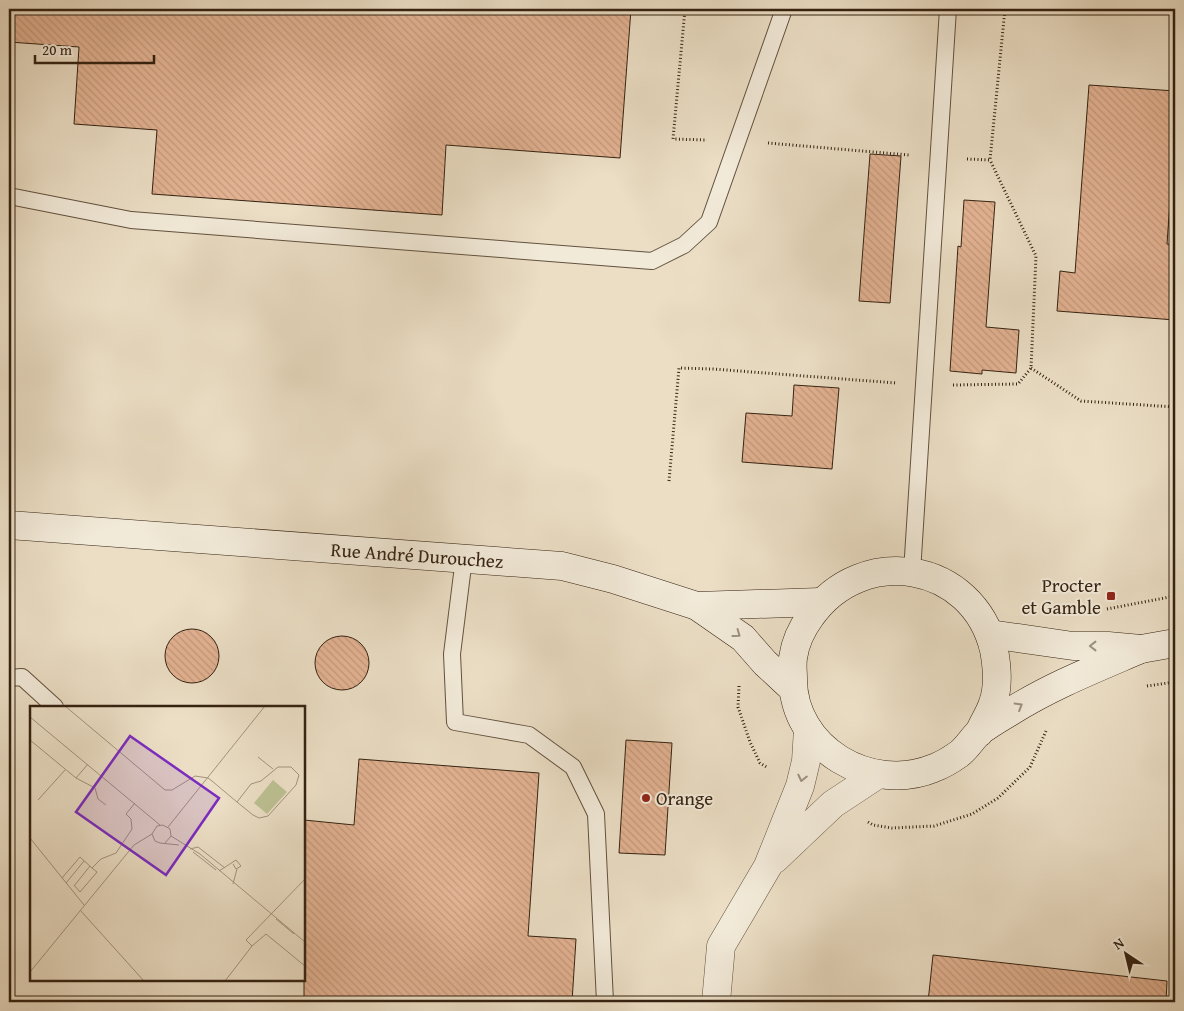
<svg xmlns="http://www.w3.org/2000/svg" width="1184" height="1011" font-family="'Gentium Book Plus',serif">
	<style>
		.building { fill: url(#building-back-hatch); stroke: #342211 }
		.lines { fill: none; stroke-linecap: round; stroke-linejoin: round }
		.service-casing { stroke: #62513e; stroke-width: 18 }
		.minor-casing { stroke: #62513e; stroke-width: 29 }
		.secondary-casing { stroke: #342211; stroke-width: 29 }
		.path { stroke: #342211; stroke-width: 3; stroke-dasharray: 1 2.5; stroke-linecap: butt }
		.service { stroke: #f2ead9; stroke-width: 16 }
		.minor { stroke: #f2ead9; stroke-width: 28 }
		.secondary { stroke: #f2ead9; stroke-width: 28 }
		.oneway { stroke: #9c907f }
		.poi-dot { fill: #8f2418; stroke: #f2ead9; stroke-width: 2 }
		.labels { text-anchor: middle; stroke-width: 4; stroke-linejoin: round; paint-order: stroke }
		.street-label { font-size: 19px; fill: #342211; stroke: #f2ead9 }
		.poi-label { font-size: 19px; fill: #342211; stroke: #f2ead9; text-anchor: end }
		.inset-road { fill: none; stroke: #a2937d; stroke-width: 1 }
		.view { fill: #7b2cbf; fill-opacity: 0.15; stroke: #7b2cbf; stroke-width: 2.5 }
		.inset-edge { fill: none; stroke: #342211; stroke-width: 2.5 }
	</style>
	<defs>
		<pattern id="building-back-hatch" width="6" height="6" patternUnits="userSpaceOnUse" patternTransform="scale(1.25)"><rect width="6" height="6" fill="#e3b292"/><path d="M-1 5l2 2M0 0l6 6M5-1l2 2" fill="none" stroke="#c3997d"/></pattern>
	</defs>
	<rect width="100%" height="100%" fill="#ebdec5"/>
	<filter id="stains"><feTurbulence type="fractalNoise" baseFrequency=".004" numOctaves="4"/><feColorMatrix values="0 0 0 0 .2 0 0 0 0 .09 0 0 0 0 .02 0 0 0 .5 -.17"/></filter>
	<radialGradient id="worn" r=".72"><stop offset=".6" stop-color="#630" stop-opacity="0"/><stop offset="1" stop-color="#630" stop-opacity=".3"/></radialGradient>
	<g class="building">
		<path d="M 9,9 L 631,9 L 620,158 L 446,145 L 442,215 L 152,194 L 157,130 L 74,124 L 79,47 L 9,42 Z"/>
		<path d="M 1089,85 L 1175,91 L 1175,131 L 1167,244 L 1175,245 L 1175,320 L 1057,311 L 1060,271 L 1075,273 Z"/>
		<path d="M 870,154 L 901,156 L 890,303 L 859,301 Z"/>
		<path d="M 964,200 L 995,202 L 986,327 L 1019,330 L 1016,373 L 982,370 L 982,374 L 950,371 L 958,246 L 961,247 Z"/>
		<path d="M 794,385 L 839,388 L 832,469 L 742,462 L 746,413 L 792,416 Z"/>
		<circle cx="192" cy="656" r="27"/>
		<circle cx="342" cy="663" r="27"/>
		<path d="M 626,740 L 672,743 L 665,855 L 619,853 Z"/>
		<path d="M 359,759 L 539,773 L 528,936 L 576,939 L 572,1002 L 304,1002 L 304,820 L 354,825 Z"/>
		<path d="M 933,955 L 1167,981 L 1166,1002 L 928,1002 Z"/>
	</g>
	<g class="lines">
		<defs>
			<g id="service">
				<path d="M 9,196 L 131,220 L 652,261 L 684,245 L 709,222 L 784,9"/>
				<path d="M 464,558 L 452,654 L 455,722 L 529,735 L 573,767 L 596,814 L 605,1002"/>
				<path d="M 912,572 L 948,9"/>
				<path d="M 9,678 L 22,677 L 55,707"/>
			</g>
			<g id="minor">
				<path d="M 775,859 L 833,804 L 877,775"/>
				<path d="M 716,1002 L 721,946 L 768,866 L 800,786 L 806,761 L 808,729"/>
			</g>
			<g id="secondary">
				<path d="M 9,525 L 562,566 L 613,579 L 697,606 L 820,602"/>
				<path d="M 697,606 L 743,638 L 765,663 L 793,689"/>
				<path d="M 990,634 L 1073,646 L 1108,646 L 1141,649 L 1175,643"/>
				<path d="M 979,733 C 983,723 990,713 993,703 C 999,686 997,666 994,650 C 973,561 862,544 811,616 C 802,628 795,643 793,658 C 792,665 793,672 793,679 C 793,749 871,794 934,768 C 942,765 952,759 959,754 C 967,748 972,739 979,732 C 988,725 1000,718 1010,712 C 1051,686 1097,668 1141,649"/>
			</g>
		</defs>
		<use href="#service" class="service-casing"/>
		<use href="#minor" class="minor-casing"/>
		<use href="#secondary" class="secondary-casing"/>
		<g class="path">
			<path d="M 685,9 L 673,139 L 707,140"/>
			<path d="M 768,143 L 909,155"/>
			<path d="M 967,159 L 990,160 L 1005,9"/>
			<path d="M 1031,368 L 1081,401 L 1175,407"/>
			<path d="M 953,385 L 1018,384 L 1031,368 L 1036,256 L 990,160"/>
			<path d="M 669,481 L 679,368 L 713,369 L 896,383"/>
			<path d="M 1107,609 L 1175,596"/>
			<path d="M 739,686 L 738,707 L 750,742 L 760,763 L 768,768"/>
			<path d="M 1147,686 L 1175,682"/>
			<path d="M 868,822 L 873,825 L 892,828 L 934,826 L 972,814 L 998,798 L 1030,767 L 1046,731"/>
		</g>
		<use href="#service" class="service"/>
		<use href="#minor" class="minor"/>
		<use href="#secondary" class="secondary"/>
	</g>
	<defs><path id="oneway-chevron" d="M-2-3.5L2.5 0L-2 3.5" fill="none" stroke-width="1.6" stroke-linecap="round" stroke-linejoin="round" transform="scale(1.25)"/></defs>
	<g class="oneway">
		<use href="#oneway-chevron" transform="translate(737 634) rotate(36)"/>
		<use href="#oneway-chevron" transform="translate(1093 646) rotate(-180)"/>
		<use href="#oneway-chevron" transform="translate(1019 706) rotate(-31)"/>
		<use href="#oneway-chevron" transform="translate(802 778) rotate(103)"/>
	</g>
	<g class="poi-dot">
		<rect x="1106" y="591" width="10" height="10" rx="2.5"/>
		<circle cx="646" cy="798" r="5"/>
	</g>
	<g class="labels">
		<g class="street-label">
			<text transform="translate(417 555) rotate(4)" y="7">Rue André Durouchez</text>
		</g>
		<g class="poi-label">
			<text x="1101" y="592">Procter<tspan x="1101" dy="22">et Gamble</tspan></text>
			<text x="656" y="805" text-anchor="start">Orange</text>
		</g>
	</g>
	<g transform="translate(30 706)">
		<rect width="275" height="275" fill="#ebdec5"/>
		<path d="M 243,74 L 257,86 L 237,108 L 224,97 Z" fill="#bcc092"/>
		<path class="inset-road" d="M 35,0 L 135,84 L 142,84 L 165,70 L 178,72 L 182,75 L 207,96 L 223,109 L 229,112 L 238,110 L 266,79 L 269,69 L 261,61 L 248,61 L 231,75 L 221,78 L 207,96M 0,11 L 130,119M 0,34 L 46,72 L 58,58M 228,51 L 243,63M 46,72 L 65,82 L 68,93 L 76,99M 8,94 L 35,64M 138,121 L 235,0M 141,130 L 170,148 L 275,236M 0,132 L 54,199M 135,137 L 141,130 L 140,123 L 133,119 L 127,120 L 122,128 L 125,135 L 130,137 L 149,139M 160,143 L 168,141 L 195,162M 163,146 L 186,164M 189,165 L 206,154 L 211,160 L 206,163 L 203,158M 32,172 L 50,151 L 62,162 L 71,153 L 86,147 L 102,123 L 101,113 L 96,108 L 105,97M 36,177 L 54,155M 203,178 L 207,163M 44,179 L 50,186 L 67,166 L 62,162M 44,180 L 60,160M 50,204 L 114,275M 246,213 L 264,228M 222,240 L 216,234 L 275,173M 0,266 L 104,139 L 122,128M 195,275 L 222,240 L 236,228 L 275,260"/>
		<path class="view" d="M 100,30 L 189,92 L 136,169 L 46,106 Z"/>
		<rect width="275" height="275" class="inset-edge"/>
	</g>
	<rect width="1184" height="1011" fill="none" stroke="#ebdec5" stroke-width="30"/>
	<rect x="10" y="10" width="1164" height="991" fill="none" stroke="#342211" stroke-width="2.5"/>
	<rect x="15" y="15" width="1154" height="981" fill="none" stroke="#342211"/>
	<g transform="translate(1126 954) rotate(325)" stroke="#f2ead9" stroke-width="4" paint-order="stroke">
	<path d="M0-4L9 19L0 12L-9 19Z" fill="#342211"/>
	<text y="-8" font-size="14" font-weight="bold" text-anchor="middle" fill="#342211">N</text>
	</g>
	<path d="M35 55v8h119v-8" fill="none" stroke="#342211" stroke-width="2.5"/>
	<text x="42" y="55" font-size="15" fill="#342211" stroke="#f2ead9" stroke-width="4" paint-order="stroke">20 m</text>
	<rect width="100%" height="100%" filter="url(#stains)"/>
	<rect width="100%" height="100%" fill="url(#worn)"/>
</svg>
